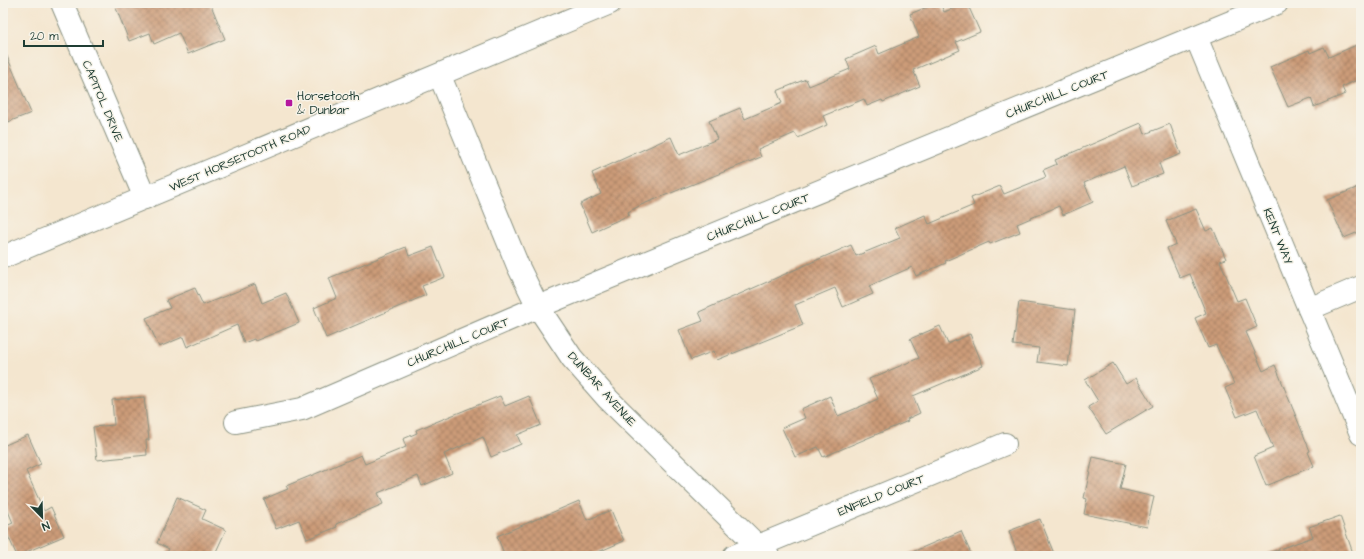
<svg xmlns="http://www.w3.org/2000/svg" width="1364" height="559" font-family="'Architects Daughter',sans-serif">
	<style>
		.building { fill: url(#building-cross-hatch) }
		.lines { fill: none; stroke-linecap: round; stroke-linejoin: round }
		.minor-casing { stroke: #8a9282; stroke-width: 24 }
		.secondary-casing { stroke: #8a9282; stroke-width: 24 }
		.minor { stroke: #fff; stroke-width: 22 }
		.secondary { stroke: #fff; stroke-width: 22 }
		.poi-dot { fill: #b5179e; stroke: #f7f3e8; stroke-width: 1.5 }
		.labels { text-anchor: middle; stroke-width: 3; stroke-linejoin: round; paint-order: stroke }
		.street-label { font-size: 12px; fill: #1f3d34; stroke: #f7f3e8 }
		.poi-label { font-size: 12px; fill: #1f3d34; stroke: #f7f3e8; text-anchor: start }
	</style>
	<defs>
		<pattern id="building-cross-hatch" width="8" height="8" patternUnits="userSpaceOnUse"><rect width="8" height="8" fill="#cc9b78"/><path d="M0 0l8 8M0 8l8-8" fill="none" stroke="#a58063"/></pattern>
	</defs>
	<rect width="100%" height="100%" fill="#f7f3e8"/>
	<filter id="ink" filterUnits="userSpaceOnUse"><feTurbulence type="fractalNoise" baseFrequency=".025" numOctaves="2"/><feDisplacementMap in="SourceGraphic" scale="8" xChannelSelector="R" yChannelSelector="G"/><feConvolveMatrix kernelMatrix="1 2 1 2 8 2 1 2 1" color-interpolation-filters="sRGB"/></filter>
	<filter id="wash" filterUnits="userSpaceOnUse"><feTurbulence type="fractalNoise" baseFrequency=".012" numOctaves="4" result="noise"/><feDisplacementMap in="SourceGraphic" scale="16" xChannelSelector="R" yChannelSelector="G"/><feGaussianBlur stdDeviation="0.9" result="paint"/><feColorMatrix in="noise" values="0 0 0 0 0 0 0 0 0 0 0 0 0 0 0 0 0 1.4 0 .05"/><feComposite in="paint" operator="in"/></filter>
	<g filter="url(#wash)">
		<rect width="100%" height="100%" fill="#f4e6cf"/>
		<g id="blocks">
			<g class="building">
				<path d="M 114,3 L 210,3 L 225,39 L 188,54 L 179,33 L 154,44 L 150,33 L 129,41 Z"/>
				<path d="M 937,3 L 940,3 L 944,12 L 967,3 L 980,32 L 956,42 L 960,50 L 913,70 L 920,86 L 883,102 L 882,100 L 867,106 L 864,99 L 823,116 L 827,125 L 798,138 L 795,133 L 758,149 L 761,157 L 641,205 L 628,212 L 629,215 L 592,232 L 580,204 L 601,194 L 592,173 L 671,137 L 679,155 L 717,139 L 709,121 L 740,108 L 745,119 L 782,103 L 777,91 L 806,79 L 809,86 L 850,69 L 846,59 L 876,46 L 879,54 L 919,37 L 910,14 Z"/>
				<path d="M 1361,43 L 1361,78 L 1342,87 L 1345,94 L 1314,107 L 1311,98 L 1288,107 L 1270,67 L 1309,50 L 1310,53 L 1324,47 L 1329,57 Z"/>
				<path d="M 3,47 L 31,113 L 3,124 Z"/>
				<path d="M 1141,123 L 1145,134 L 1170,124 L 1181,154 L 1159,163 L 1163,174 L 1132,186 L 1124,166 L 1084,183 L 1093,202 L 1063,215 L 1059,206 L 1017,224 L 1020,232 L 990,244 L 989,242 L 945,261 L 946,263 L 916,276 L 912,267 L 869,286 L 873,294 L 843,307 L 835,288 L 795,305 L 803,325 L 717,360 L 714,351 L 691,360 L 679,330 L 703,321 L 699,312 L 851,245 L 856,256 L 900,238 L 895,228 L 925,215 L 929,224 L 974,205 L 971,198 L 1000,186 L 1004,194 L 1046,177 L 1043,170 L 1057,164 L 1055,160 Z"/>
				<path d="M 1361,186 L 1361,231 L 1344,238 L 1327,200 Z"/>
				<path d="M 1196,209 L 1206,231 L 1213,228 L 1226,259 L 1220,261 L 1237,301 L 1245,298 L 1257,327 L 1246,332 L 1263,371 L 1275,365 L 1310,451 L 1308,452 L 1314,466 L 1266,486 L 1254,456 L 1273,448 L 1257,409 L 1237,417 L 1225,388 L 1234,384 L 1216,345 L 1208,348 L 1195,318 L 1206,313 L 1190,274 L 1180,278 L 1167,248 L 1176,244 L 1166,221 Z"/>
				<path d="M 406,247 L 409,256 L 433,247 L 445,277 L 422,286 L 426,295 L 326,338 L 314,308 L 337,298 L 329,278 Z"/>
				<path d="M 255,284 L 262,303 L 286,293 L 299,323 L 255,341 L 254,339 L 244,343 L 237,325 L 187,347 L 183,337 L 159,347 L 146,318 L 170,308 L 166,300 L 195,288 L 203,305 Z"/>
				<path d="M 1019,302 L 1075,310 L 1068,366 L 1037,362 L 1039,348 L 1013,345 Z"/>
				<path d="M 940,326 L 948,344 L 970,334 L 983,366 L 913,396 L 920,413 L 907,419 L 908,421 L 823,457 L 818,447 L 795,457 L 782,428 L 805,418 L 801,409 L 830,396 L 838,416 L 878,399 L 869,379 L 919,358 L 910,339 Z"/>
				<path d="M 1113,363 L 1126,384 L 1136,378 L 1153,406 L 1106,434 L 1088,407 L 1098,401 L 1085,380 Z"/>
				<path d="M 500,396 L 505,406 L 529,396 L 541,425 L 517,435 L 521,444 L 491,457 L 483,437 L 444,454 L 452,473 L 422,486 L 418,476 L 378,493 L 383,504 L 336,524 L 337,527 L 307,539 L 299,520 L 276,529 L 264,499 L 288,489 L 286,486 L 361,455 L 365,464 L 406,447 L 403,439 L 417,433 L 416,430 Z"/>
				<path d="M 144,397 L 149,440 L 146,440 L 147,455 L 97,460 L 93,427 L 114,425 L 112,400 Z"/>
				<path d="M 28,435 L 41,464 L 26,471 L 44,511 L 51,507 L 64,536 L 17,556 L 4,527 L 13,523 L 3,499 L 3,446 Z"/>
				<path d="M 1093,457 L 1126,464 L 1120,489 L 1154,497 L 1147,527 L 1084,514 L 1087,499 L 1084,498 Z"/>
				<path d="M 177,497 L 206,510 L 202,519 L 226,530 L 214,556 L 165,556 L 169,549 L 157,543 Z"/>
				<path d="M 579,501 L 587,520 L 611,510 L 624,541 L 589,556 L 505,556 L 497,536 Z"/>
				<path d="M 1340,516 L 1354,556 L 1268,556 L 1268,553 L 1313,537 L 1309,527 Z"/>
				<path d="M 1040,519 L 1055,556 L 1018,556 L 1009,531 Z"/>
				<path d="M 961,531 L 972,556 L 903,556 Z"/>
			</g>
		</g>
	</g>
	<g filter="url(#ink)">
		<use href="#blocks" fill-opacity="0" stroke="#8a9282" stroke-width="1"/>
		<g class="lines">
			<defs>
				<g id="minor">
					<path d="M 62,3 L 145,198"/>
					<path d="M 1196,37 L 1361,434"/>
					<path d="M 440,76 L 518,266 L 538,307 L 572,358 L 608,399 L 768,556"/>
					<path d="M 1309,309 L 1361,287"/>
					<path d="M 236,422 L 302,409 L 538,307 L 1277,3"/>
					<path d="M 734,556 L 1005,444"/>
				</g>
				<path id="secondary" d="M 3,257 L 610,3"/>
			</defs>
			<use href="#minor" class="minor-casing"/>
			<use href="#secondary" class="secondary-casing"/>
			<use href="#minor" class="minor"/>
			<use href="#secondary" class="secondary"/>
		</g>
	</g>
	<rect class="poi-dot" x="285" y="99" width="8" height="8" rx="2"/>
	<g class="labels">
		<g class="street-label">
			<text transform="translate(1057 94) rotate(-22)" y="4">CHURCHILL COURT</text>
			<text transform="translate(103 101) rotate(67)" y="4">CAPITOL DRIVE</text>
			<text transform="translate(240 158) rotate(-23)" y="4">WEST HORSETOOTH ROAD</text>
			<text transform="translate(758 217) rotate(-22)" y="4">CHURCHILL COURT</text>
			<text transform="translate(1278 236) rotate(68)" y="4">KENT WAY</text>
			<text transform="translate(458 342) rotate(-23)" y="4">CHURCHILL COURT</text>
			<text transform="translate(602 389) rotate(48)" y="4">DUNBAR AVENUE</text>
			<text transform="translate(881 495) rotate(-22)" y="4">ENFIELD COURT</text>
		</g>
		<g class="poi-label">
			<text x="297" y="100">Horsetooth<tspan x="297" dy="14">&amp; Dunbar</tspan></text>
		</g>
	</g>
	<rect width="1364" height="559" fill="none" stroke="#f7f3e8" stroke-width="16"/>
	<g transform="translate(42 517) rotate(157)" stroke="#f7f3e8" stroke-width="3" paint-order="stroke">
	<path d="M0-3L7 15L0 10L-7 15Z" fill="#1f3d34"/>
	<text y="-6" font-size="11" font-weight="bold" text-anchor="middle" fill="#1f3d34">N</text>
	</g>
	<path d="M24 40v6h79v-6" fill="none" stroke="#1f3d34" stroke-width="2"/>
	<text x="30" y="40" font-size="12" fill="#1f3d34" stroke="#f7f3e8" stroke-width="3" paint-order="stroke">20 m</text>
</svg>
